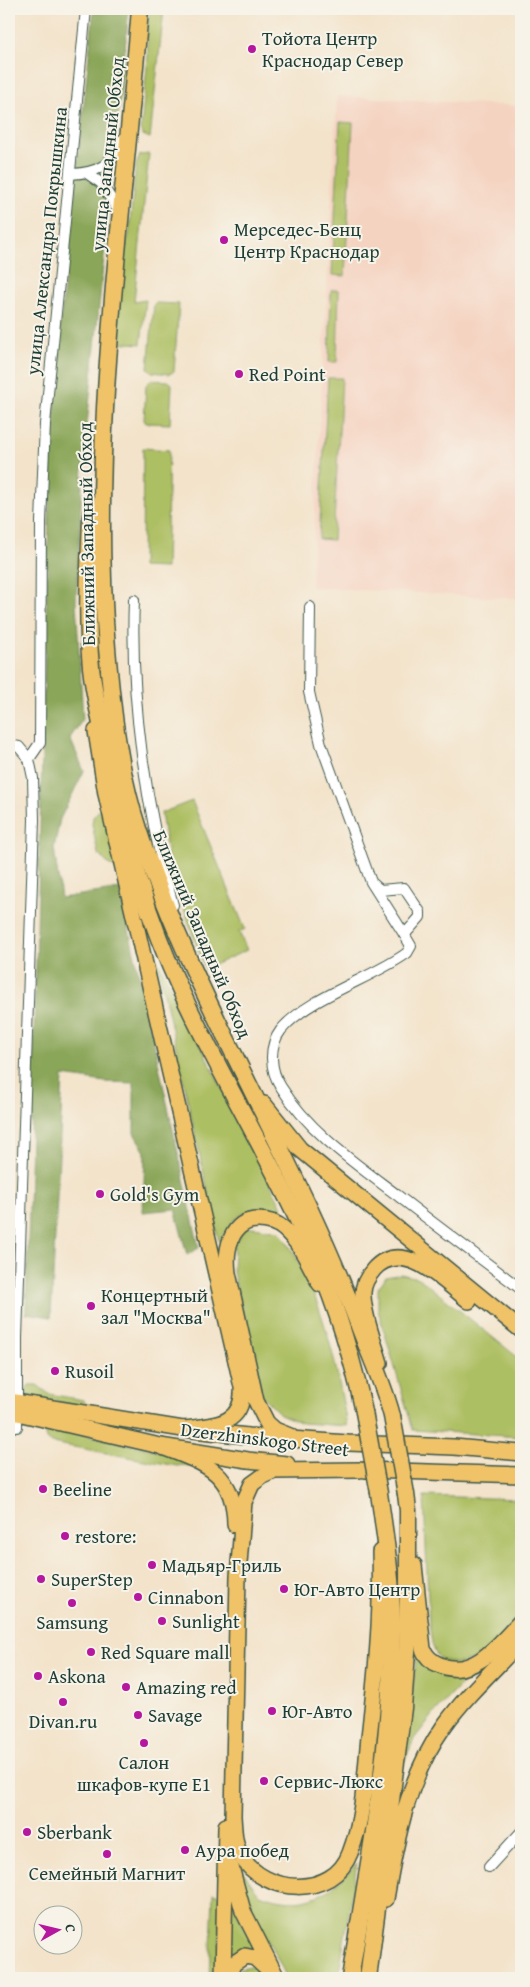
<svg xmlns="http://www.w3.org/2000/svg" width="530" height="1987" font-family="'Gentium Book Plus',serif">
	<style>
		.built { fill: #f5d3c1 }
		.green { fill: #adbf63; stroke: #667e4c }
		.forest { fill: #8aa659; stroke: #547246 }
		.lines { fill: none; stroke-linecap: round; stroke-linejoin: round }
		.minor-casing { stroke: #3f564a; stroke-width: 12 }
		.primary-casing { stroke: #3f564a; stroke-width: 18 }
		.trunk-casing { stroke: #3f564a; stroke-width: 19 }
		.minor { stroke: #fff; stroke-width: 10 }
		.primary { stroke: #f0c369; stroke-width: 15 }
		.trunk { stroke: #f0c369; stroke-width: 16 }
		.trunk-bridge-casing { stroke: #3f564a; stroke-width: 19; stroke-linecap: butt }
		.trunk-bridge { stroke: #f0c369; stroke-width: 16 }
		.poi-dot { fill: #b5179e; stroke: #f7f3e8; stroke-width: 2 }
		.labels { text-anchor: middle; stroke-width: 4; stroke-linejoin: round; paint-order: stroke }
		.poi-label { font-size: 19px; fill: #1f3d34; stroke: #f7f3e8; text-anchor: start }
		.street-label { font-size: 19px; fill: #1f3d34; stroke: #f7f3e8 }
	</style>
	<rect width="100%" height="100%" fill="#f7f3e8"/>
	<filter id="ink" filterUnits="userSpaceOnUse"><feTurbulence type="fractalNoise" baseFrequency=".02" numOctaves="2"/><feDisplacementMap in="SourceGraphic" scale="10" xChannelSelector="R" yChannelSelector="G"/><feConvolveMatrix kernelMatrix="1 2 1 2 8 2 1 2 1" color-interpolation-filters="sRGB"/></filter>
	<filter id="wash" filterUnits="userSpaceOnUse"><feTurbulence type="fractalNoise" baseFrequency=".0096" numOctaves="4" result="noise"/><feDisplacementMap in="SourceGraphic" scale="20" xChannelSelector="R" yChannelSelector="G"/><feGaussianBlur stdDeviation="1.12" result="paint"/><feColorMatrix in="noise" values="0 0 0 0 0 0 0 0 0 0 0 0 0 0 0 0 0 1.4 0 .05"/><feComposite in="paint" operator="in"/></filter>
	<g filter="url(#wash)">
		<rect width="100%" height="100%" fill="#f3e3ca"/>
		<path class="built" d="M 337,96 L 521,106 L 521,599 L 311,587 Z"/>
		<g class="green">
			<path d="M 150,9 L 164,9 L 150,138 L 143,135 L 141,128 L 148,56 L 147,29 Z"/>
			<path d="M 340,122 L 353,123 L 345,276 L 332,275 Z"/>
			<path d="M 149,154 L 134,302 L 146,300 L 141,344 L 115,342 L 124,251 L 129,234 L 136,165 L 140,155 Z"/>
			<path d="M 331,290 L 339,290 L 337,362 L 329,362 Z"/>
			<path d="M 156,303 L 179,304 L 174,371 L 170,374 L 152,372 L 148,368 L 154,304 Z"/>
			<path d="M 328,378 L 342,378 L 333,540 L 319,539 Z"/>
			<path d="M 151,380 L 168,381 L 172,384 L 170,424 L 146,423 L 144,420 L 146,385 Z"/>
			<path d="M 143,448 L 169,450 L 166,568 L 142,567 Z"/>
			<path d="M 192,801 L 245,929 L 239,932 L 247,950 L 205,969 L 170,870 L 161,813 Z"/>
			<path d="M 103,806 L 119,870 L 108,864 L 98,854 L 92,824 L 93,817 Z"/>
			<path d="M 156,957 L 281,1205 L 283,1215 C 245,1207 240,1208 219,1242 Z"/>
			<path d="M 254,1227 L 279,1231 C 320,1285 336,1360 347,1426 L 302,1423 L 280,1414 L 261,1395 L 233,1272 L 234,1244 L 245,1228 Z"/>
			<path d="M 401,1274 L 419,1278 L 521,1360 L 521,1437 L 413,1430 L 378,1310 L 378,1288 L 386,1277 Z"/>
			<path d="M 29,1385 L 37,1385 L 49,1394 L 83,1400 L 87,1405 L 86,1407 L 27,1396 L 26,1389 Z"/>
			<path d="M 40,1425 L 182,1456 L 208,1472 C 197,1470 189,1463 177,1466 L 52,1443 L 46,1439 L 43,1427 Z"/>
			<path d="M 424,1496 L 521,1499 L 521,1613 C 508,1626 496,1644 481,1655 C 469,1664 447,1667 437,1655 C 431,1647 431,1633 429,1624 Z"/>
			<path d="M 417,1654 L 477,1668 L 433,1715 L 414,1739 L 402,1767 Z"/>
			<path d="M 357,1863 L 338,1978 L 287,1978 L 245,1894 L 239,1864 C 245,1873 251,1886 259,1893 C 263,1896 272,1898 277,1899 C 313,1907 335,1888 357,1863 Z"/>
			<path d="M 213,1893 L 220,1895 L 219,1978 L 210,1978 Z"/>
			<path d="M 231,1899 L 254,1947 L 229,1961 Z"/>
			<path d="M 251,1966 L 260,1969 L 267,1978 L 235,1978 L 240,1968 Z"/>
		</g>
		<path class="forest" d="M 94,9 L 129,9 L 83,465 L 76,601 L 83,719 L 70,738 L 84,771 L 60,819 L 54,848 L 61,898 L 120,889 L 199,1248 L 187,1255 L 175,1209 L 143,1212 L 145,1152 L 134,1133 L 134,1083 L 105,1082 L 63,1076 L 51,1317 L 26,1313 L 50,480 L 59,335 Z"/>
	</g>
	<g filter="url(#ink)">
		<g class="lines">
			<defs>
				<g id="minor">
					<path d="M 70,174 C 98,173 111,166 122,140"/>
					<path d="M 88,174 L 101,183 L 116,207"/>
					<path d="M 134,600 C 130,700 146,809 173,905"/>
					<path d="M 310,607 L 309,692 L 321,744 L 371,882 L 404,934 L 406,933 L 420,917 L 420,912 L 404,888 L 380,890 L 371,882"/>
					<path d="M 9,745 L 19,747 L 29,759"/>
					<path d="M 404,934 L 411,946 L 407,953 C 373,978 307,998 281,1030 C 268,1047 270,1070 281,1087 C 309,1132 356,1164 397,1195 C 438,1227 480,1258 521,1289"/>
					<path d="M 17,1427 L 17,1338 L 34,820 L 33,778 L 29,759 L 40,743 L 41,522 L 45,424 L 86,9"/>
					<path d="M 489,1867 L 521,1832"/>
				</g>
				<g id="primary">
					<path d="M 96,731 L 106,794 L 242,1387 C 245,1426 212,1426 183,1429"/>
					<path d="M 264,1104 L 300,1149 L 521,1330"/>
					<path d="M 380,1363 C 374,1342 364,1318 363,1296 C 362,1285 367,1277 374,1269 C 403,1237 446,1283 469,1301"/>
					<path d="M 9,1401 L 183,1429 L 248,1436 L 348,1443 L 454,1447 L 521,1453"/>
					<path d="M 9,1411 L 160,1446 L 248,1460 L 287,1464"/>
					<path d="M 290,1436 L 275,1430 L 267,1423 L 256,1401 L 228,1273 C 225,1251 230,1220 258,1220 C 267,1220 277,1223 284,1229 C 300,1242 310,1266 320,1284"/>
					<path d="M 160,1446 C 204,1463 235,1471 235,1525"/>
					<path d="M 360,1470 L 274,1471 L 263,1476 L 252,1484 L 244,1502 L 238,1576 L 233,1816 C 234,1830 234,1844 241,1856 C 264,1895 333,1899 350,1853 C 364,1817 365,1776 369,1737 C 376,1675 382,1615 380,1552"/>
					<path d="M 365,1470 L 521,1475"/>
					<path d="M 414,1565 L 423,1649 C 426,1657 432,1662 440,1665 C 473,1680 501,1642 521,1621"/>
					<path d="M 231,1867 L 243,1911 L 277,1978"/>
					<path d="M 386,1899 C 396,1839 408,1777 444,1726 C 466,1695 495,1669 521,1641"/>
					<path d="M 223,1978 L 226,1826"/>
					<path d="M 228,1978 L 233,1964 L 245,1956 L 255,1958 L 270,1972"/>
				</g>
				<g id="trunk">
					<path d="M 140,9 C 123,221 89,434 107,648 C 112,708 119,771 138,829 C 194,1002 296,1156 359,1326 C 370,1356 384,1385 392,1416"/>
					<path d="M 91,515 C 89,566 86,617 91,667 C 93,688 98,708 102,729 C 118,820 143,908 182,993 C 222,1079 272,1161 311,1248 C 335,1301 352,1356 364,1412"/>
					<path d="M 350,1978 C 369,1861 393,1741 392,1621 C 392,1578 385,1536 379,1493"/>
					<path d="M 368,1978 L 403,1708 L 408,1638 L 408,1510 L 406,1494"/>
				</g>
			</defs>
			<use href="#minor" class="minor-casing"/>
			<use href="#primary" class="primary-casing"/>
			<use href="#trunk" class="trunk-casing"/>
			<use href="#minor" class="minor"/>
			<use href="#primary" class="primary"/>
			<use href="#trunk" class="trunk"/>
			<defs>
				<g id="trunk-bridge">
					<path d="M 364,1412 L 379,1493"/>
					<path d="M 392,1416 L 406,1494"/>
				</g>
			</defs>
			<use href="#trunk-bridge" class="trunk-bridge-casing"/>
			<use href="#trunk-bridge" class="trunk-bridge"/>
		</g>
	</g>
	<g class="poi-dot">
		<circle cx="252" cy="49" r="5"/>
		<circle cx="224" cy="240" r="5"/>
		<circle cx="239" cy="374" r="5"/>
		<circle cx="100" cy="1194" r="5"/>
		<circle cx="91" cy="1306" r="5"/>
		<circle cx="55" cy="1371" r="5"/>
		<circle cx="43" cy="1489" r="5"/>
		<circle cx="65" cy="1536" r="5"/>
		<circle cx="152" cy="1565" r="5"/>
		<circle cx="41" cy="1579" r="5"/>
		<circle cx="284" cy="1589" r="5"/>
		<circle cx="138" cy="1597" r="5"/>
		<circle cx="72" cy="1603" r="5"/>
		<circle cx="162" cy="1621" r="5"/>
		<circle cx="91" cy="1652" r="5"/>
		<circle cx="38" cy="1676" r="5"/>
		<circle cx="126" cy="1687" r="5"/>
		<circle cx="63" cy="1702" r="5"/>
		<circle cx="272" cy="1711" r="5"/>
		<circle cx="138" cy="1715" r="5"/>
		<circle cx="144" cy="1743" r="5"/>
		<circle cx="264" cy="1781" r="5"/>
		<circle cx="27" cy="1832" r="5"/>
		<circle cx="185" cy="1850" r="5"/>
		<circle cx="107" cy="1854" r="5"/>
	</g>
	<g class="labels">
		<g class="poi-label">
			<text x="262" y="45">Тойота Центр<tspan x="262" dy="22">Краснодар Север</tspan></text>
			<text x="234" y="236">Мерседес-Бенц<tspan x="234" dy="22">Центр Краснодар</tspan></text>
			<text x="249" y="381">Red Point</text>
			<text x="110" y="1201">Gold's Gym</text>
			<text x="101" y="1302">Концертный<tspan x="101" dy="22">зал "Москва"</tspan></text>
			<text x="65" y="1378">Rusoil</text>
			<text x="53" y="1496">Beeline</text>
			<text x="75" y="1543">restore:</text>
			<text x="162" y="1572">Мадьяр-Гриль</text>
			<text x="51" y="1586">SuperStep</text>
			<text x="294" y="1596">Юг-Авто Центр</text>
			<text x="148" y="1604">Cinnabon</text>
			<text x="172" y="1628">Sunlight</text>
			<text x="72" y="1629" text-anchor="middle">Samsung</text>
			<text x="101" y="1659">Red Square mall</text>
			<text x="48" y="1683">Askona</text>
			<text x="136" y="1694">Amazing red</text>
			<text x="282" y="1718">Юг-Авто</text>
			<text x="148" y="1722">Savage</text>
			<text x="63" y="1728" text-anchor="middle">Divan.ru</text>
			<text x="144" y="1769" text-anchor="middle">Салон<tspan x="144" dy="22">шкафов-купе Е1</tspan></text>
			<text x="274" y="1788">Сервис-Люкс</text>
			<text x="37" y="1839">Sberbank</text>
			<text x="195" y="1857">Аура побед</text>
			<text x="107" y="1880" text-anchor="middle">Семейный Магнит</text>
		</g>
		<g class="street-label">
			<text transform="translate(107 154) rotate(-84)" y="7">улица Западный Обход</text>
			<text transform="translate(46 241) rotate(-84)" y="7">улица Александра Покрышкина</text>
			<text transform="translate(86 534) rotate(-91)" y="7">Ближний Западный Обход</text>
			<text transform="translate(203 934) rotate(67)" y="7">Ближний Западный Обход</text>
			<text transform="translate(265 1439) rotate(7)" y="7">Dzerzhinskogo Street</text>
		</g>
	</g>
	<rect width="530" height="1987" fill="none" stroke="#f7f3e8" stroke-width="30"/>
	<g transform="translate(58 1930) rotate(82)"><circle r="24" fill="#f7f3e8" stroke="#a1aaa0"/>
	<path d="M0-4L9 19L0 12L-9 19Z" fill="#b5179e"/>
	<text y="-8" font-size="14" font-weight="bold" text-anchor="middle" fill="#1f3d34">С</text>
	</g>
</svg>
